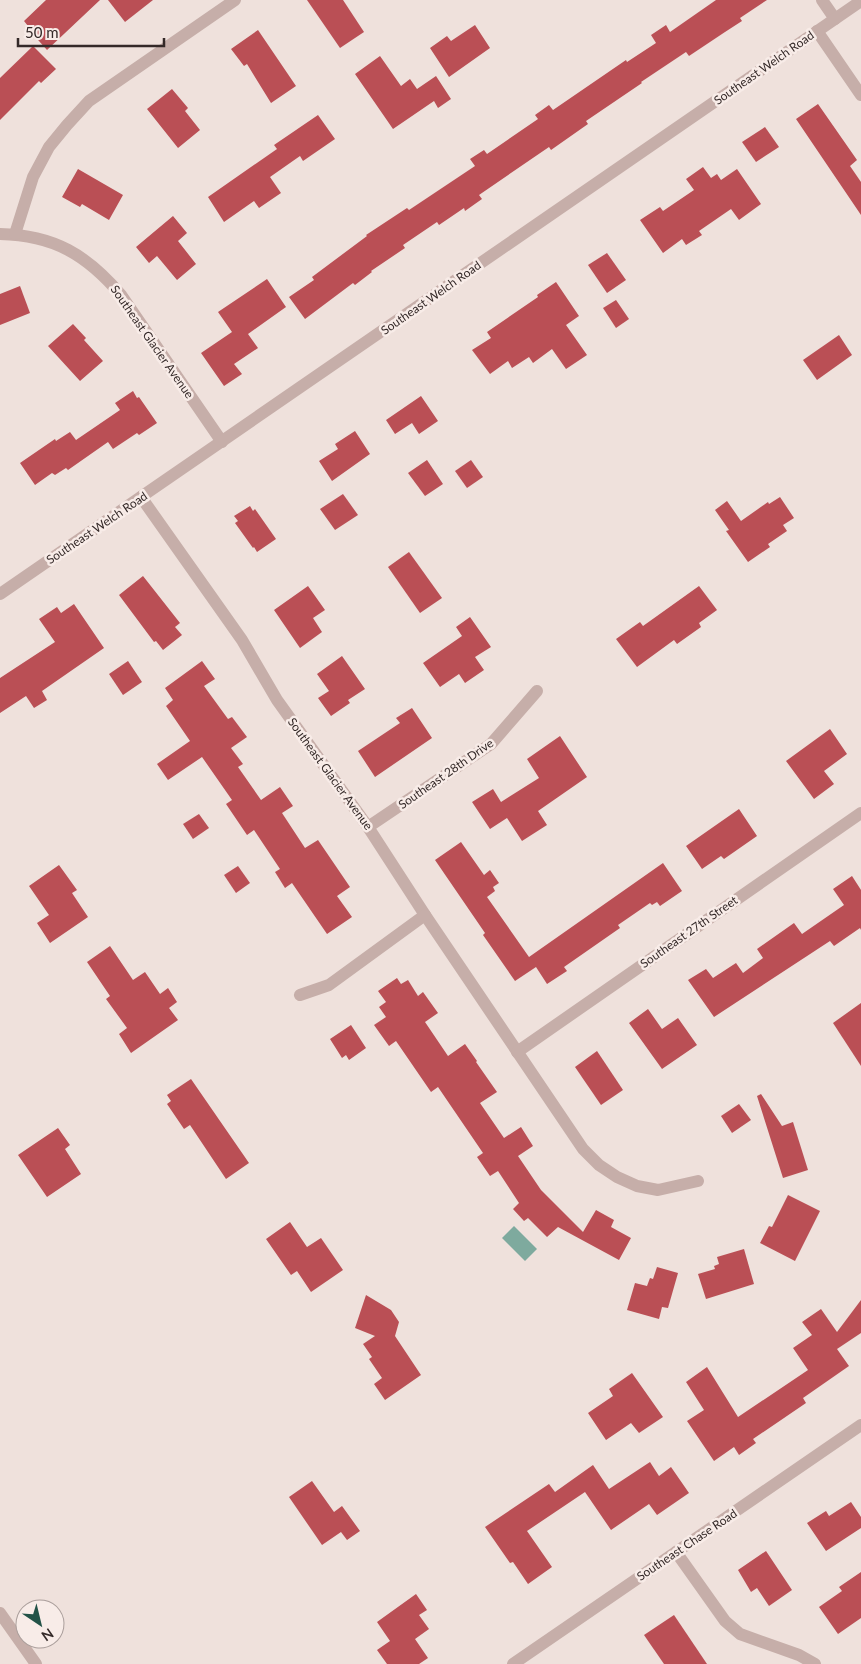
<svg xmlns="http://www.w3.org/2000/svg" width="861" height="1664" font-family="Lato,sans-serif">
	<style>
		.water { fill: #7eaa9e }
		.building { fill: #ba4f55 }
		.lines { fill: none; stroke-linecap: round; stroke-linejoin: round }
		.minor { stroke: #c6aea9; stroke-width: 12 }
		.labels { text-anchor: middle; stroke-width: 5; stroke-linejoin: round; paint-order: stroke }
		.street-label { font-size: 12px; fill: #342928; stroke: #f8ece8 }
	</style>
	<rect width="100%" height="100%" fill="#efe1dc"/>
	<path class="water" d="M 514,1226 L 537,1249 L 525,1261 L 502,1238 Z"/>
	<g class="building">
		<path d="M 46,0 L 100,0 L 47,50 L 31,32 L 32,31 L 24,21 Z"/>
		<path d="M 108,0 L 153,0 L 125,22 Z"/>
		<path d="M 307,0 L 343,0 L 364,32 L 340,48 Z"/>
		<path d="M 716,0 L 767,0 L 740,18 L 742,21 L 725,32 L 689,56 L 686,52 L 641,82 L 642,83 L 586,121 L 588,124 L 551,150 L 549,147 L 479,195 L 482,199 L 465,211 L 464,208 L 439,225 L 437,222 L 403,245 L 405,248 L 371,271 L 372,272 L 355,285 L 353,283 L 305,319 L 289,297 L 314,280 L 312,277 L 367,236 L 366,235 L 407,208 L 409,210 L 475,166 L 470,159 L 484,150 L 487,154 L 538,119 L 535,115 L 549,105 L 553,110 L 626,60 L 627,62 L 656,43 L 651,35 L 666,25 L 670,32 Z"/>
		<path d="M 475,25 L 490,48 L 449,77 L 430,48 L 447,36 L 451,41 Z"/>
		<path d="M 258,30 L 296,86 L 271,103 L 247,64 L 244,66 L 231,49 Z"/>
		<path d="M 33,46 L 56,69 L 41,83 L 39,81 L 0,120 L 0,78 Z"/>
		<path d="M 380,56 L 401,86 L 410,79 L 417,89 L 436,76 L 451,99 L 438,108 L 434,101 L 393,129 L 355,74 Z"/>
		<path d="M 172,89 L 188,108 L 185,111 L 200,130 L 178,148 L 147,109 Z"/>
		<path d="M 818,104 L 857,160 L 850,166 L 861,182 L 861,215 L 796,119 Z"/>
		<path d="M 318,115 L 335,139 L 303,161 L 300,156 L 270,177 L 281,193 L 259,208 L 254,201 L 224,222 L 208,197 L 277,149 L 274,145 Z"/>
		<path d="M 765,127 L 779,147 L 756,162 L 742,142 Z"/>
		<path d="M 703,167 L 711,178 L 717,174 L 721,180 L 737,169 L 761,204 L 739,220 L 731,209 L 699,231 L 702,235 L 686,245 L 682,239 L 663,253 L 640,220 L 660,207 L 663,211 L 694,190 L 686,179 Z"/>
		<path d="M 78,169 L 123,195 L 109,220 L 82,204 L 80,207 L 62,197 Z"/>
		<path d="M 173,216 L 187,233 L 178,241 L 196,264 L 177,280 L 157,256 L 149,263 L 136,247 Z"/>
		<path d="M 607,253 L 626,280 L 607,293 L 588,265 Z"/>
		<path d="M 267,279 L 286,307 L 248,334 L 258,348 L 234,364 L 242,374 L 224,386 L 201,353 L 232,332 L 218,312 Z"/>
		<path d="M 556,282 L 579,316 L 566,325 L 587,355 L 566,369 L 552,349 L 533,363 L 529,357 L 512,368 L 508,361 L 490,374 L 472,350 L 491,338 L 487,332 L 538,297 L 537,295 Z"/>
		<path d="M 20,286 L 30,313 L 0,325 L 0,294 Z"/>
		<path d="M 616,300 L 629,319 L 616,328 L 603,308 Z"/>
		<path d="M 73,324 L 86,338 L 84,340 L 103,361 L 80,381 L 48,346 Z"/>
		<path d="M 839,335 L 852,355 L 817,380 L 803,360 Z"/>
		<path d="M 133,391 L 137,398 L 139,397 L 157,423 L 139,435 L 137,433 L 113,449 L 108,442 L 68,470 L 66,468 L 55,475 L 52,473 L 35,485 L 20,463 L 55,439 L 56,441 L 70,432 L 76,440 L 120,410 L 115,403 Z"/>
		<path d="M 421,396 L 438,421 L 419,434 L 412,423 L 395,434 L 386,420 Z"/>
		<path d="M 355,431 L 370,454 L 332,481 L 319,461 L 338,449 L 335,444 Z"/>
		<path d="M 427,460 L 443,484 L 425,496 L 408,473 Z"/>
		<path d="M 471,460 L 483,477 L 467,488 L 455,471 Z"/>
		<path d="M 343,494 L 358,515 L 335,530 L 320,509 Z"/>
		<path d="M 780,497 L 794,518 L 783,525 L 787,531 L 768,544 L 770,547 L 748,562 L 726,531 L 729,530 L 715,510 L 727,501 L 741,521 L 768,502 L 769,504 Z"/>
		<path d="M 250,506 L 253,511 L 255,509 L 276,539 L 257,552 L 254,547 L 253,548 L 235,523 L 238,521 L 234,516 Z"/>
		<path d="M 409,552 L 442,598 L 420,613 L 388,567 Z"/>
		<path d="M 143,576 L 180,623 L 175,627 L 182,635 L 163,650 L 156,641 L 154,642 L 119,595 Z"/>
		<path d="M 308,586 L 325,610 L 313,618 L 322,632 L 300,648 L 274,610 Z"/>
		<path d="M 699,586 L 717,610 L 699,623 L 701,627 L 677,644 L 674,640 L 637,667 L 616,639 L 640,622 L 643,626 Z"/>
		<path d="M 74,604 L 104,648 L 42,691 L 47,700 L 34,708 L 26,696 L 0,713 L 0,678 L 55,642 L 39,619 L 57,607 L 61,613 Z"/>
		<path d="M 470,617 L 491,647 L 475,657 L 484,670 L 465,683 L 459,674 L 440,687 L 423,663 L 462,636 L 456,627 Z"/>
		<path d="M 342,656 L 365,689 L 348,700 L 350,703 L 331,716 L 318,698 L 329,691 L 317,674 Z"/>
		<path d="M 128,661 L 142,682 L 123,695 L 109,674 Z"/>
		<path d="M 202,661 L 215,679 L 204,686 L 228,719 L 232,717 L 247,737 L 231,748 L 243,764 L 238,767 L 261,800 L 280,787 L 293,806 L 282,813 L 305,848 L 318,840 L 350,887 L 337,896 L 352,917 L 327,934 L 292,883 L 285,888 L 275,872 L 280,869 L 254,830 L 247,835 L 226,804 L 232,800 L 202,757 L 168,780 L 157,764 L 190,741 L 166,706 L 173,700 L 165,688 Z"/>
		<path d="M 412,708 L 432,738 L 375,777 L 358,751 L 400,723 L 396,718 Z"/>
		<path d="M 830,729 L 847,754 L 824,771 L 834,784 L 814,799 L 786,761 Z"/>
		<path d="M 560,736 L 587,777 L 538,811 L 547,825 L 522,841 L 507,818 L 490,829 L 472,802 L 493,789 L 501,802 L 539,778 L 527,759 Z"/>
		<path d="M 739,809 L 757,836 L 724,859 L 721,856 L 702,869 L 686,846 Z"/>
		<path d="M 199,814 L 209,828 L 193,839 L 183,824 Z"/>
		<path d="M 461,842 L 484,875 L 490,870 L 499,883 L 493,887 L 495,891 L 487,897 L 529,957 L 663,863 L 682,891 L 660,906 L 657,902 L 652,905 L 650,903 L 618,925 L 620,928 L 564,967 L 567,971 L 547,984 L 536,967 L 515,981 L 483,935 L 485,933 L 435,860 Z"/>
		<path d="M 59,865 L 77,890 L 72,893 L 88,917 L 50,943 L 37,923 L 49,915 L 29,886 Z"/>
		<path d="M 238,866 L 250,883 L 236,893 L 224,875 Z"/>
		<path d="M 852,876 L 861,890 L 861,930 L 860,928 L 834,946 L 830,941 L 714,1017 L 688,980 L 706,969 L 713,978 L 736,963 L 743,973 L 763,958 L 757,949 L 794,923 L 802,934 L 844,905 L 833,889 Z"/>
		<path d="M 110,946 L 133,980 L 145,972 L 160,994 L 168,988 L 177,1002 L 169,1008 L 178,1020 L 131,1053 L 119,1034 L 127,1028 L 106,999 L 110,996 L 87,962 Z"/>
		<path d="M 397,978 L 401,984 L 408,980 L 418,996 L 423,992 L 438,1013 L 425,1022 L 448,1056 L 465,1044 L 477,1061 L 476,1062 L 497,1092 L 480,1103 L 504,1138 L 521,1127 L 533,1146 L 518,1156 L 541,1190 L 583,1232 L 596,1210 L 614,1220 L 611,1227 L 631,1238 L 619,1260 L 558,1227 L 547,1237 L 528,1218 L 524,1221 L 513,1209 L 519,1203 L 498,1171 L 490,1176 L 477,1157 L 483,1153 L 438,1087 L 431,1092 L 396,1041 L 389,1046 L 374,1025 L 386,1017 L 379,1007 L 386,1002 L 378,991 Z"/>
		<path d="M 861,1003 L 861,1066 L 833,1023 Z"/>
		<path d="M 648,1009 L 662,1029 L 678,1018 L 697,1045 L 662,1069 L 629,1023 Z"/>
		<path d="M 351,1025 L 366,1048 L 349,1060 L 346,1055 L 342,1058 L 330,1039 Z"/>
		<path d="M 597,1051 L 623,1090 L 601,1105 L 575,1067 Z"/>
		<path d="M 191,1079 L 249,1163 L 226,1179 L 190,1125 L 184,1129 L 167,1104 L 171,1101 L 167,1095 Z"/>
		<path d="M 761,1094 L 782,1126 L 793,1122 L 808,1170 L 783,1178 L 757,1096 Z"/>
		<path d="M 739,1104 L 751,1120 L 732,1133 L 721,1116 Z"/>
		<path d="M 58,1128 L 70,1145 L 65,1149 L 81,1174 L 47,1197 L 18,1155 Z"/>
		<path d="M 788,1195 L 820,1211 L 795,1261 L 760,1243 L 769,1226 L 772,1227 Z"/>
		<path d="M 290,1222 L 307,1247 L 321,1238 L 343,1270 L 311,1292 L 297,1271 L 291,1275 L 266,1239 Z"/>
		<path d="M 744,1249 L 754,1284 L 706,1299 L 698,1274 L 715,1269 L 714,1266 L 719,1264 L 717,1257 Z"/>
		<path d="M 657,1267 L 678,1273 L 668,1308 L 662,1307 L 659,1319 L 627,1310 L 635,1283 L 647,1286 L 650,1278 L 653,1279 Z"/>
		<path d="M 366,1295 L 391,1310 L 399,1322 L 395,1336 L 421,1375 L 385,1400 L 374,1384 L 382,1378 L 369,1359 L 372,1357 L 363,1344 L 375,1336 L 355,1328 Z"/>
		<path d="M 861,1300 L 861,1333 L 837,1349 L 849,1366 L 803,1398 L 806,1403 L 753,1439 L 756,1443 L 739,1455 L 734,1447 L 714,1461 L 687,1421 L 704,1410 L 686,1382 L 707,1367 L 738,1417 L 808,1370 L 793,1348 L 812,1335 L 802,1322 L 821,1309 L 837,1332 Z"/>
		<path d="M 632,1373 L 663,1417 L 639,1433 L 631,1423 L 606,1440 L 588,1413 L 613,1396 L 609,1389 Z"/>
		<path d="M 650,1462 L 659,1476 L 671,1467 L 689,1493 L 657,1515 L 649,1504 L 611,1530 L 585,1492 L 527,1531 L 552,1567 L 528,1584 L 513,1562 L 510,1563 L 485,1527 L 549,1484 L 555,1492 L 593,1465 L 609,1489 Z"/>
		<path d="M 312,1481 L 334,1512 L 342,1506 L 360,1531 L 347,1540 L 341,1532 L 322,1545 L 289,1497 Z"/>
		<path d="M 851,1502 L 861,1517 L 861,1528 L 826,1551 L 807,1523 L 826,1511 L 829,1516 Z"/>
		<path d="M 766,1551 L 792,1590 L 769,1606 L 757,1588 L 751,1592 L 738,1570 Z"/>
		<path d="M 861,1572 L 861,1618 L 838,1634 L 819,1607 L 842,1591 L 839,1587 Z"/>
		<path d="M 416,1594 L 427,1610 L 419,1615 L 429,1629 L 415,1639 L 428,1658 L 419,1664 L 387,1664 L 377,1650 L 390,1641 L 377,1622 Z"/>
		<path d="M 674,1615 L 707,1664 L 664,1664 L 644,1635 Z"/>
	</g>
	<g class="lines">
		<g class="minor">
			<path d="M 822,0 L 835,19"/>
			<path d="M 817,31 L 861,95"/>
			<path d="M 0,234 C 54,235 87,255 121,295 L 222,442"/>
			<path d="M 15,234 L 33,177 L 49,147 L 67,125 L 89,101 L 235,0"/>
			<path d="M 141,497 L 242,640 L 277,700 L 368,827 L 425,915 L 583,1149 L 599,1165 L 617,1177 L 637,1186 L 658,1190 L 698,1181"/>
			<path d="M 0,594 L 861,1"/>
			<path d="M 368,827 L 491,744 L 537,691"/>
			<path d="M 300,995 L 329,985 L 425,915"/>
			<path d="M 517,1052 L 861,813"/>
			<path d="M 676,1552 L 725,1621 L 740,1634 L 799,1655 L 815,1664"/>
			<path d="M 0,1613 L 36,1664"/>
			<path d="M 513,1664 L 861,1425"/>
		</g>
	</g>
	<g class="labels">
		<g class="street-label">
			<text transform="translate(764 68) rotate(-35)" y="4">Southeast Welch Road</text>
			<text transform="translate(431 298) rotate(-35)" y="4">Southeast Welch Road</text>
			<text transform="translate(152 342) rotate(55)" y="4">Southeast Glacier Avenue</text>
			<text transform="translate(97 528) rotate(-34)" y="4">Southeast Welch Road</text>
			<text transform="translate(330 774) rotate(54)" y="4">Southeast Glacier Avenue</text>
			<text transform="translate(446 774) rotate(-35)" y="4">Southeast 28th Drive</text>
			<text transform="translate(689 932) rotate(-35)" y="4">Southeast 27th Street</text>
			<text transform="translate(687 1545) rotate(-34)" y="4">Southeast Chase Road</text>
		</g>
	</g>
	<g transform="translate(40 1624) rotate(145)"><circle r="24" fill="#f8ece8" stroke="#aa9e9b"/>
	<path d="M0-4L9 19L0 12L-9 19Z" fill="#225247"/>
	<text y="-8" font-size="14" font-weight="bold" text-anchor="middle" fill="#342928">N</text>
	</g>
	<path d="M18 38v8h146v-8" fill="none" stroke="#342928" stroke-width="2.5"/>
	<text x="25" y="38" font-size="15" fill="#342928" stroke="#f8ece8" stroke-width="4" paint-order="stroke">50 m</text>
</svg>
